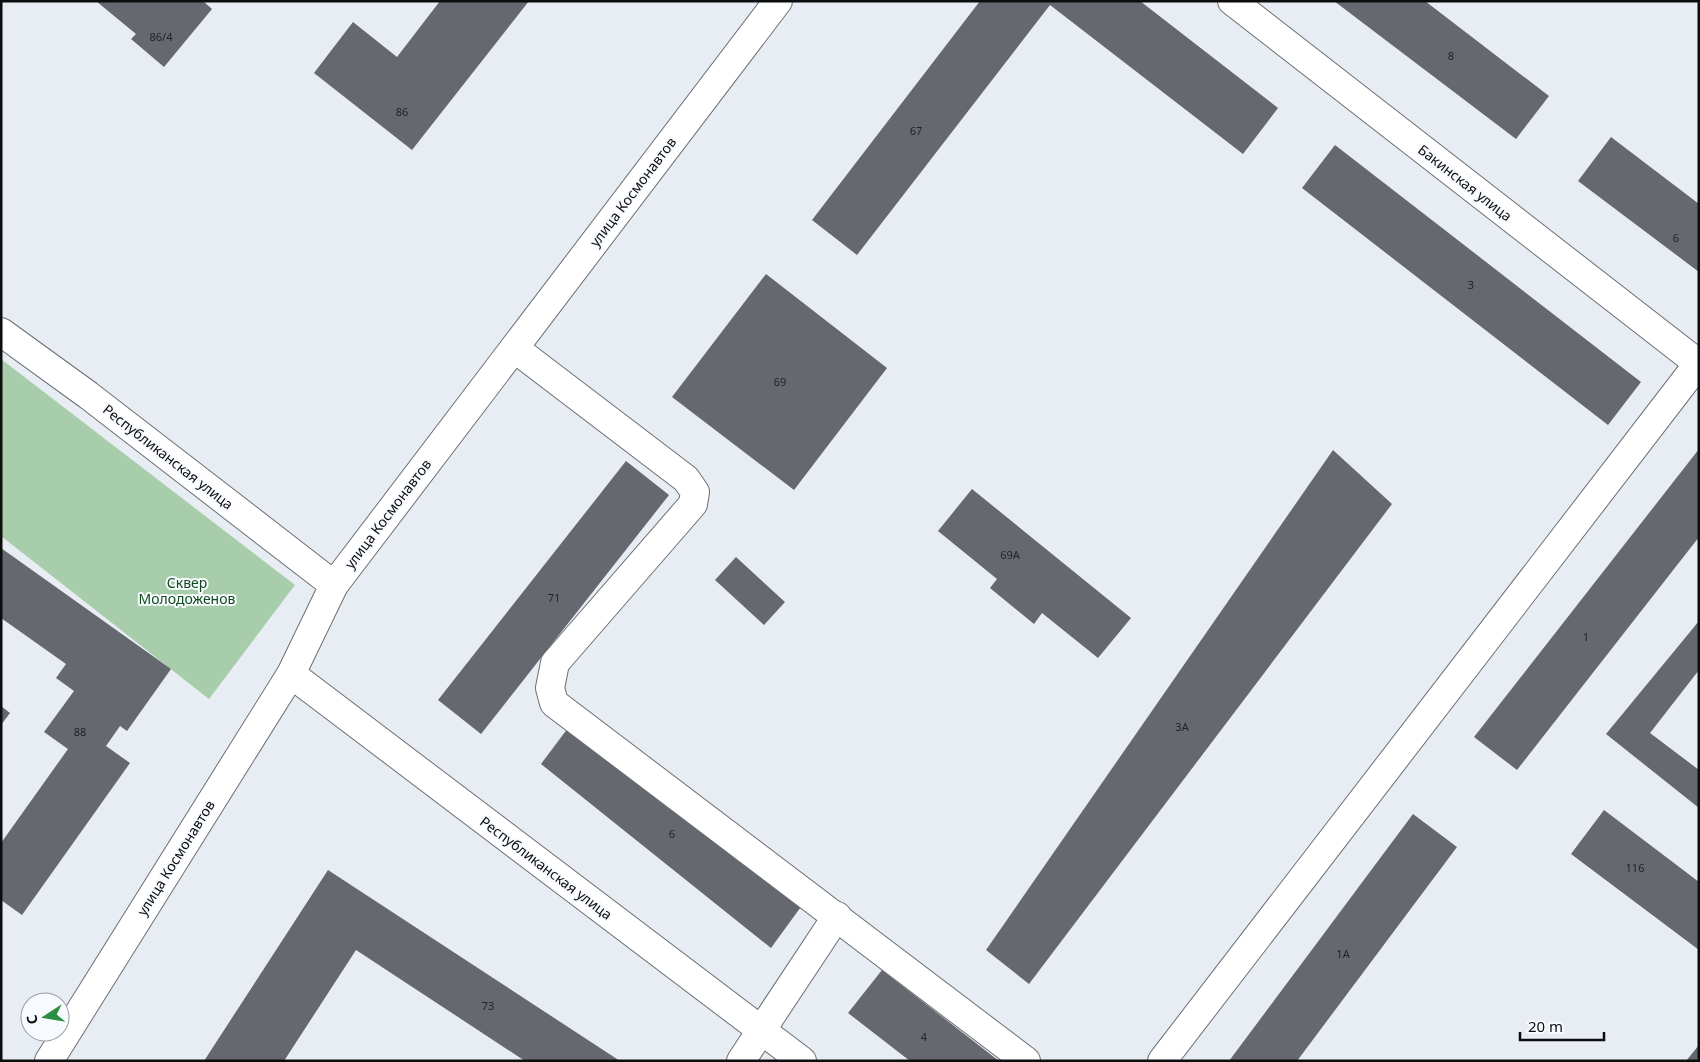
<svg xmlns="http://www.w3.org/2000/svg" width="1700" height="1062" font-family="'Noto Sans',sans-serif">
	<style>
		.green { fill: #a7cdaa }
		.building { fill: #65686e }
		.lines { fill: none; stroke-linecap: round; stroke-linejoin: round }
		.minor-casing { stroke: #6b6f75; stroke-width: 30 }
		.minor { stroke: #fff; stroke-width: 28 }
		.labels { text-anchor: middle; stroke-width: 4; stroke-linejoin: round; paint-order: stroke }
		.number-label { font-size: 11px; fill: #222427 }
		.street-label { font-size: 14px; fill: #0c0d0f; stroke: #f7fafe }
		.park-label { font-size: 14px; fill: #104b1d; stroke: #f7fafe }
	</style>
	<rect width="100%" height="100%" fill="#e8edf4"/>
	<path class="green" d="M 1,359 L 295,585 L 209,699 L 1,536 Z"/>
	<g class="building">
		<path d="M 96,1 L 203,1 L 212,9 L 164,67 L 131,39 L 136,34 Z"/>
		<path d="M 440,1 L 529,1 L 412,150 L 314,73 L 353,22 L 397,57 Z"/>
		<path d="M 980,1 L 1140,1 L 1278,108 L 1243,154 L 1050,5 L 857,255 L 812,220 Z"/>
		<path d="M 1334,1 L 1425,1 L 1549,96 L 1516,139 Z"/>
		<path d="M 1611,137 L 1699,204 L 1699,272 L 1578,181 Z"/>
		<path d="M 1335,145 L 1641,382 L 1608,425 L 1302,188 Z"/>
		<path d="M 766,274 L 887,368 L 794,490 L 672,397 Z"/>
		<path d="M 1699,449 L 1699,537 L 1517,770 L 1474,737 Z"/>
		<path d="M 1333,450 L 1392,504 L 1029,984 L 986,950 Z"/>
		<path d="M 626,461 L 669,495 L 481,734 L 438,700 Z"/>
		<path d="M 972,489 L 1131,618 L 1098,658 L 1042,613 L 1034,624 L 990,588 L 997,579 L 938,531 Z"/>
		<path d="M 1,548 L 171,669 L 127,731 L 120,726 L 106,746 L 130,763 L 22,915 L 1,900 L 1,843 L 68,749 L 44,732 L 74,691 L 56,678 L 66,664 L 1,618 Z"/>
		<path d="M 736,557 L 785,602 L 764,625 L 715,580 Z"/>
		<path d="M 1699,621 L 1699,670 L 1650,733 L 1699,770 L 1699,808 L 1606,734 Z"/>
		<path d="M 1,706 L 10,713 L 1,725 Z"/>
		<path d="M 574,720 L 803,904 L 771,948 L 541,764 Z"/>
		<path d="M 1604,810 L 1699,882 L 1699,950 L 1571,854 Z"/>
		<path d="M 1413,814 L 1457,847 L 1297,1061 L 1229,1061 Z"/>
		<path d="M 328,870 L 620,1061 L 525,1061 L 356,950 L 284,1061 L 204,1061 Z"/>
		<path d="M 882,970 L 999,1061 L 910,1061 L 848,1013 Z"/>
		<path d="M 1699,1045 L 1699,1061 L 1686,1061 Z"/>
	</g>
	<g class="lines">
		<defs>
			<g id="minor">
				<path d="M 1232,1 L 1699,364"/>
				<path d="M 1,332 L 88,395 L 334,585"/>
				<path d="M 514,348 L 686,479 L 695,492 L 693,504 L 555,663 L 550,688 L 554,703 L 1026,1061"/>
				<path d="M 291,674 L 802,1061"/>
				<path d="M 49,1061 L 291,674 L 334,585 L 778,1"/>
				<path d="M 741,1061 L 837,916"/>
				<path d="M 1162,1061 L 1698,364"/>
			</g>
		</defs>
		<use href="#minor" class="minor-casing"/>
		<use href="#minor" class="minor"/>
	</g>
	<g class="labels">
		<g class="number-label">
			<text x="161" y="41">86/4</text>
			<text x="1451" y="60">8</text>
			<text x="402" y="116">86</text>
			<text x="916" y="135">67</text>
			<text x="1676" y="242">6</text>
			<text x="1471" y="289">3</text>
			<text x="780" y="386">69</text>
			<text x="1010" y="559">69А</text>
			<text x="554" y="602">71</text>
			<text x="1586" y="641">1</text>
			<text x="1182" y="731">3А</text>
			<text x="80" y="736">88</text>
			<text x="672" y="838">6</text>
			<text x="1635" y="872">116</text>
			<text x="1343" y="958">1А</text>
			<text x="488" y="1010">73</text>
			<text x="924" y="1041">4</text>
		</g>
		<g class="street-label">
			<text transform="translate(1465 183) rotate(38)" y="5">Бакинская улица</text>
			<text transform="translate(633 192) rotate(-53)" y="5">улица Космонавтов</text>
			<text transform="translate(168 457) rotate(38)" y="5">Республиканская улица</text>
			<text transform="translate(388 514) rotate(-53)" y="5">улица Космонавтов</text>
			<text transform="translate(176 858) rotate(-58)" y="5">улица Космонавтов</text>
			<text transform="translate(546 868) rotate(37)" y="5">Республиканская улица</text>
		</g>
		<g class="park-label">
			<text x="187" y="588">Сквер<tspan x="187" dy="16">Молодоженов</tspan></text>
		</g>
	</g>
	<rect width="1700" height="1062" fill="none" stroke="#0c0d0f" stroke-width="5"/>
	<g transform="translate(45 1017) rotate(258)"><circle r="24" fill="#f7fafe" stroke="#999b9e"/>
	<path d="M0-4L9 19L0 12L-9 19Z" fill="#2b8d41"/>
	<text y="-8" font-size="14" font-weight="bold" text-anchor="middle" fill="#0c0d0f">С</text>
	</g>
	<path d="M1520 1032v8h84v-8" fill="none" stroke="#0c0d0f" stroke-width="2.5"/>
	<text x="1528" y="1032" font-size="15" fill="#0c0d0f" stroke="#f7fafe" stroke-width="4" paint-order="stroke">20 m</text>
</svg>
